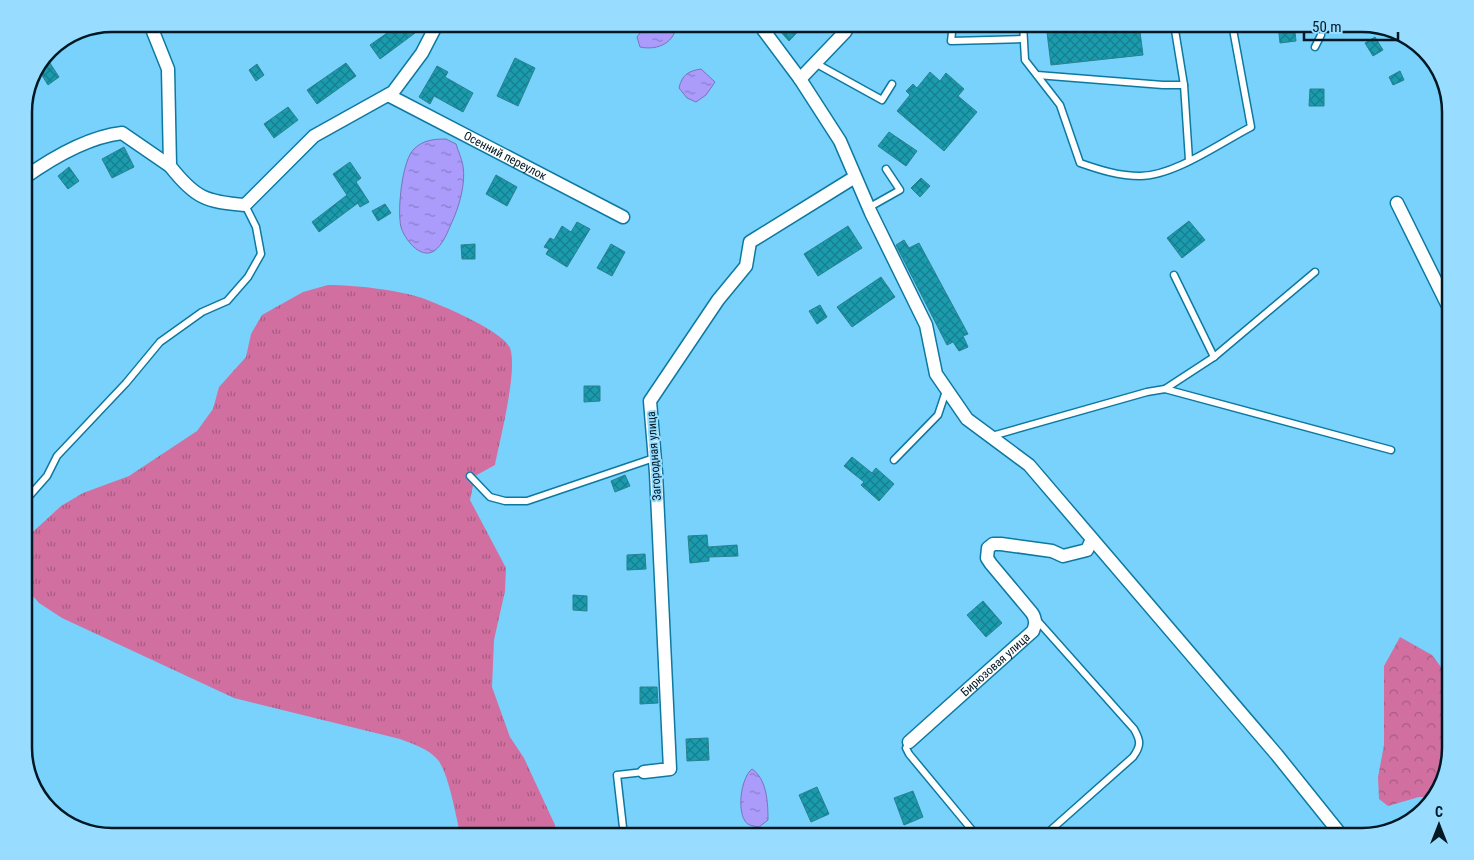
<svg xmlns="http://www.w3.org/2000/svg" width="1474" height="860" font-family="'Roboto Condensed',sans-serif">
	<style>
		.grass { fill: url(#grass-tufts) }
		.forest { fill: url(#forest-crowns) }
		.water { fill: url(#water-ripples); stroke: #7874ba }
		.building { fill: url(#building-cross-hatch); stroke: #28818f }
		.lines { fill: none; stroke-linecap: round; stroke-linejoin: round }
		.lane-casing { stroke: #0d79a0; stroke-width: 9 }
		.street-casing { stroke: #0d79a0; stroke-width: 15 }
		.lane { stroke: #fff; stroke-width: 6 }
		.street { stroke: #fff; stroke-width: 12 }
		.labels { text-anchor: middle; stroke-width: 4; stroke-linejoin: round; paint-order: stroke }
		.street-label { font-size: 12px; fill: #001824; stroke: #98ddff }
		.rim { fill: none; stroke: #001824; stroke-width: 2.5 }
	</style>
	<defs>
		<pattern id="grass-tufts" width="24" height="20" patternUnits="userSpaceOnUse" patternTransform="scale(1.25)"><rect width="24" height="20" fill="#d170a0"/><path d="M3 7l-1-3M5 7V3M7 7l1-3M15 17l-1-3M17 17v-4M19 17l1-3" fill="none" stroke="#a75b82"/></pattern>
		<pattern id="forest-crowns" width="20" height="18" patternUnits="userSpaceOnUse" patternTransform="scale(1.25)"><rect width="20" height="18" fill="#d170a0"/><path d="M2 6a3 3 0 1 1 6 0M12 15a3 3 0 1 1 6 0" fill="none" stroke="#a75b82"/></pattern>
		<pattern id="water-ripples" width="26" height="14" patternUnits="userSpaceOnUse" patternTransform="scale(1.25)"><rect width="26" height="14" fill="#ab9bfb"/><path d="M2 4q2-2 4 0t4 0M15 11q2-2 4 0t4 0" fill="none" stroke="#897dcb"/></pattern>
		<pattern id="building-cross-hatch" width="8" height="8" patternUnits="userSpaceOnUse" patternTransform="scale(1.25)"><rect width="8" height="8" fill="#1b9cae"/><path d="M0 0l8 8M0 8l8-8" fill="none" stroke="#167e8d"/></pattern>
	</defs>
	<rect width="100%" height="100%" fill="#78d2fc"/>
	<path class="grass" d="M 328,285 C 356,285 399,290 425,299 C 443,306 503,331 510,348 C 518,370 500,439 495,465 L 475,476 L 470,500 L 506,568 L 505,591 L 494,640 L 492,687 L 510,737 L 524,758 L 555,825 L 555,836 L 461,836 C 456,818 449,774 438,760 C 429,749 413,744 400,739 L 234,698 L 62,618 L 39,603 L 24,586 L 24,540 L 61,506 L 83,493 L 129,476 L 197,431 L 213,409 L 219,387 L 246,357 L 251,334 L 262,315 L 303,292 Z"/>
	<path class="forest" d="M 1400,637 L 1432,655 L 1450,679 L 1450,748 L 1438,792 L 1434,797 L 1419,797 L 1388,806 L 1379,799 L 1378,777 L 1384,745 L 1384,666 Z"/>
	<g class="water">
		<path d="M 647,24 L 676,24 C 676,42 658,51 640,47 L 637,37 Z"/>
		<path d="M 701,69 L 715,82 L 706,95 L 696,102 L 687,98 L 679,88 C 682,75 688,71 701,69 Z"/>
		<path d="M 446,139 L 456,144 C 458,151 462,159 463,166 C 466,183 459,207 452,222 C 448,231 443,245 434,251 C 420,260 404,238 401,227 C 397,211 402,160 414,149 C 423,140 434,139 446,139 Z"/>
		<path d="M 752,769 C 767,779 768,803 768,820 L 759,827 C 754,826 748,826 745,821 C 737,809 741,778 752,769 Z"/>
	</g>
	<g class="building">
		<path d="M 400,24 L 408,24 L 415,33 L 380,59 L 370,45 Z"/>
		<path d="M 785,24 L 805,24 L 789,41 L 779,30 Z"/>
		<path d="M 1046,24 L 1137,24 L 1137,32 L 1140,32 L 1143,55 L 1051,65 Z"/>
		<path d="M 1278,24 L 1294,24 L 1296,41 L 1280,43 Z"/>
		<path d="M 1375,37 L 1383,50 L 1373,56 L 1365,43 Z"/>
		<path d="M 46,57 L 59,77 L 48,85 L 40,72 Z"/>
		<path d="M 515,58 L 535,68 L 518,106 L 497,96 Z"/>
		<path d="M 346,63 L 356,76 L 317,104 L 307,90 Z"/>
		<path d="M 257,64 L 264,75 L 256,81 L 249,70 Z"/>
		<path d="M 437,66 L 448,72 L 445,77 L 473,93 L 463,112 L 434,96 L 430,104 L 419,97 Z"/>
		<path d="M 1400,71 L 1404,80 L 1393,85 L 1389,77 Z"/>
		<path d="M 930,72 L 940,81 L 946,73 L 964,89 L 958,96 L 977,112 L 944,151 L 897,111 L 910,95 L 906,91 L 913,84 L 917,88 Z"/>
		<path d="M 1310,89 L 1324,89 L 1324,106 L 1309,106 Z"/>
		<path d="M 288,107 L 298,120 L 274,138 L 264,124 Z"/>
		<path d="M 889,132 L 917,151 L 906,166 L 878,146 Z"/>
		<path d="M 124,147 L 134,167 L 112,178 L 102,159 Z"/>
		<path d="M 350,162 L 361,178 L 356,182 L 369,202 L 360,207 L 358,203 L 319,232 L 312,222 L 347,195 L 333,174 Z"/>
		<path d="M 69,167 L 79,181 L 68,189 L 58,176 Z"/>
		<path d="M 496,175 L 517,187 L 507,206 L 486,194 Z"/>
		<path d="M 921,178 L 930,186 L 920,197 L 911,188 Z"/>
		<path d="M 385,204 L 391,213 L 378,221 L 372,211 Z"/>
		<path d="M 1189,221 L 1205,240 L 1182,258 L 1167,238 Z"/>
		<path d="M 577,222 L 590,229 L 567,267 L 546,254 L 549,249 L 544,247 L 550,238 L 554,240 L 562,226 L 571,232 Z"/>
		<path d="M 848,226 L 862,248 L 818,276 L 804,254 Z"/>
		<path d="M 904,240 L 909,248 L 919,243 L 968,334 L 963,336 L 968,347 L 959,351 L 953,342 L 947,345 L 896,245 Z"/>
		<path d="M 475,244 L 475,259 L 462,259 L 461,245 Z"/>
		<path d="M 611,244 L 625,252 L 612,276 L 597,268 Z"/>
		<path d="M 881,277 L 895,297 L 852,327 L 837,307 Z"/>
		<path d="M 820,305 L 827,317 L 817,324 L 809,311 Z"/>
		<path d="M 584,386 L 600,386 L 600,401 L 584,402 Z"/>
		<path d="M 852,457 L 872,473 L 876,468 L 894,484 L 879,501 L 861,485 L 864,482 L 844,466 Z"/>
		<path d="M 625,475 L 630,486 L 615,492 L 611,481 Z"/>
		<path d="M 707,535 L 708,547 L 737,545 L 738,556 L 709,557 L 709,561 L 690,563 L 688,536 Z"/>
		<path d="M 645,554 L 646,569 L 627,570 L 627,555 Z"/>
		<path d="M 573,595 L 587,596 L 587,611 L 573,610 Z"/>
		<path d="M 983,601 L 1002,623 L 986,637 L 967,615 Z"/>
		<path d="M 640,687 L 657,687 L 658,703 L 640,704 Z"/>
		<path d="M 708,738 L 709,760 L 687,761 L 686,739 Z"/>
		<path d="M 817,787 L 829,814 L 811,822 L 799,795 Z"/>
		<path d="M 913,791 L 923,817 L 904,825 L 894,798 Z"/>
	</g>
	<g class="lines">
		<defs>
			<g id="lane">
				<path d="M 953,24 L 951,41 L 1023,39"/>
				<path d="M 1023,24 L 1025,60 L 1060,105 L 1080,163 C 1100,170 1119,176 1140,176 C 1174,176 1220,143 1251,127 L 1232,24"/>
				<path d="M 1174,24 L 1184,85 L 1189,160"/>
				<path d="M 1315,47 L 1321,35 L 1321,24"/>
				<path d="M 815,63 L 882,100 L 892,84"/>
				<path d="M 1037,75 L 1163,85 L 1184,85"/>
				<path d="M 868,208 L 900,190 L 886,169"/>
				<path d="M 1174,275 L 1214,357"/>
				<path d="M 1165,389 L 1391,450"/>
				<path d="M 992,436 L 1147,392 L 1165,389 L 1214,357 L 1315,272"/>
				<path d="M 894,460 L 938,415 L 946,391"/>
				<path d="M 470,476 L 490,497 L 505,501 L 527,501 L 654,458"/>
				<path d="M 24,502 L 47,476 L 57,456 L 126,383 L 160,342 L 202,312 L 227,301 L 248,277 L 261,254 L 256,227 L 245,205"/>
				<path d="M 1036,619 L 1134,729 C 1141,741 1141,746 1133,757 L 1044,836"/>
				<path d="M 909,742 L 906,748 L 909,754 L 977,836"/>
				<path d="M 624,836 L 617,775 L 644,772"/>
			</g>
			<g id="street">
				<path d="M 150,24 L 168,69 L 170,166 C 195,198 206,202 245,205 L 314,136 L 393,92 L 422,53 L 437,24"/>
				<path d="M 759,24 L 800,79 L 840,141 L 871,213 L 926,325 L 936,374 L 967,419 L 1029,465 L 1277,755 L 1342,836"/>
				<path d="M 800,79 L 845,32 L 850,24"/>
				<path id="s1" d="M 388,95 L 623,217"/>
				<path d="M 24,178 C 52,158 88,137 122,133 L 170,166"/>
				<path d="M 1397,203 L 1450,310"/>
				<path id="s2" d="M 909,742 L 1033,631 C 1036,624 1036,619 1032,613 L 991,564 L 987,558 L 988,548 L 993,544 L 1001,544 L 1052,551 L 1063,556 L 1087,550 L 1092,539"/>
				<path d="M 644,772 L 670,769 L 656,473 L 650,401 L 718,300 L 746,266 L 750,242 L 855,177"/>
			</g>
		</defs>
		<use href="#lane" class="lane-casing"/>
		<use href="#street" class="street-casing"/>
		<use href="#lane" class="lane"/>
		<use href="#street" class="street"/>
	</g>
	<g class="labels">
		<g class="street-label">
			<text dy="4" stroke="none"><textPath href="#s1" startOffset="132">Осенний переулок</textPath></text>
			<text transform="translate(654 456) rotate(-94)" y="4">Загородная улица</text>
			<text dy="4" stroke="none"><textPath href="#s2" startOffset="116">Бирюзовая улица</textPath></text>
		</g>
	</g>
	<path d="M0 0H1474V860H0ZM112 32H1362A80 80 0 0 1 1442 112V748A80 80 0 0 1 1362 828H112A80 80 0 0 1 32 748V112A80 80 0 0 1 112 32Z" fill="#98ddff" fill-rule="evenodd"/>
	<path class="rim" d="M112 32H1362A80 80 0 0 1 1442 112V748A80 80 0 0 1 1362 828H112A80 80 0 0 1 32 748V112A80 80 0 0 1 112 32Z"/>
	<g transform="translate(1439 825)" stroke="#98ddff" stroke-width="4" paint-order="stroke">
	<path d="M0-4L9 19L0 12L-9 19Z" fill="#001824"/>
	<text y="-8" font-size="14" font-weight="bold" text-anchor="middle" fill="#001824">С</text>
	</g>
	<path d="M1304 32v8h94v-8" fill="none" stroke="#001824" stroke-width="2.5"/>
	<text x="1312" y="32" font-size="15" fill="#001824" stroke="#98ddff" stroke-width="4" paint-order="stroke">50 m</text>
</svg>
